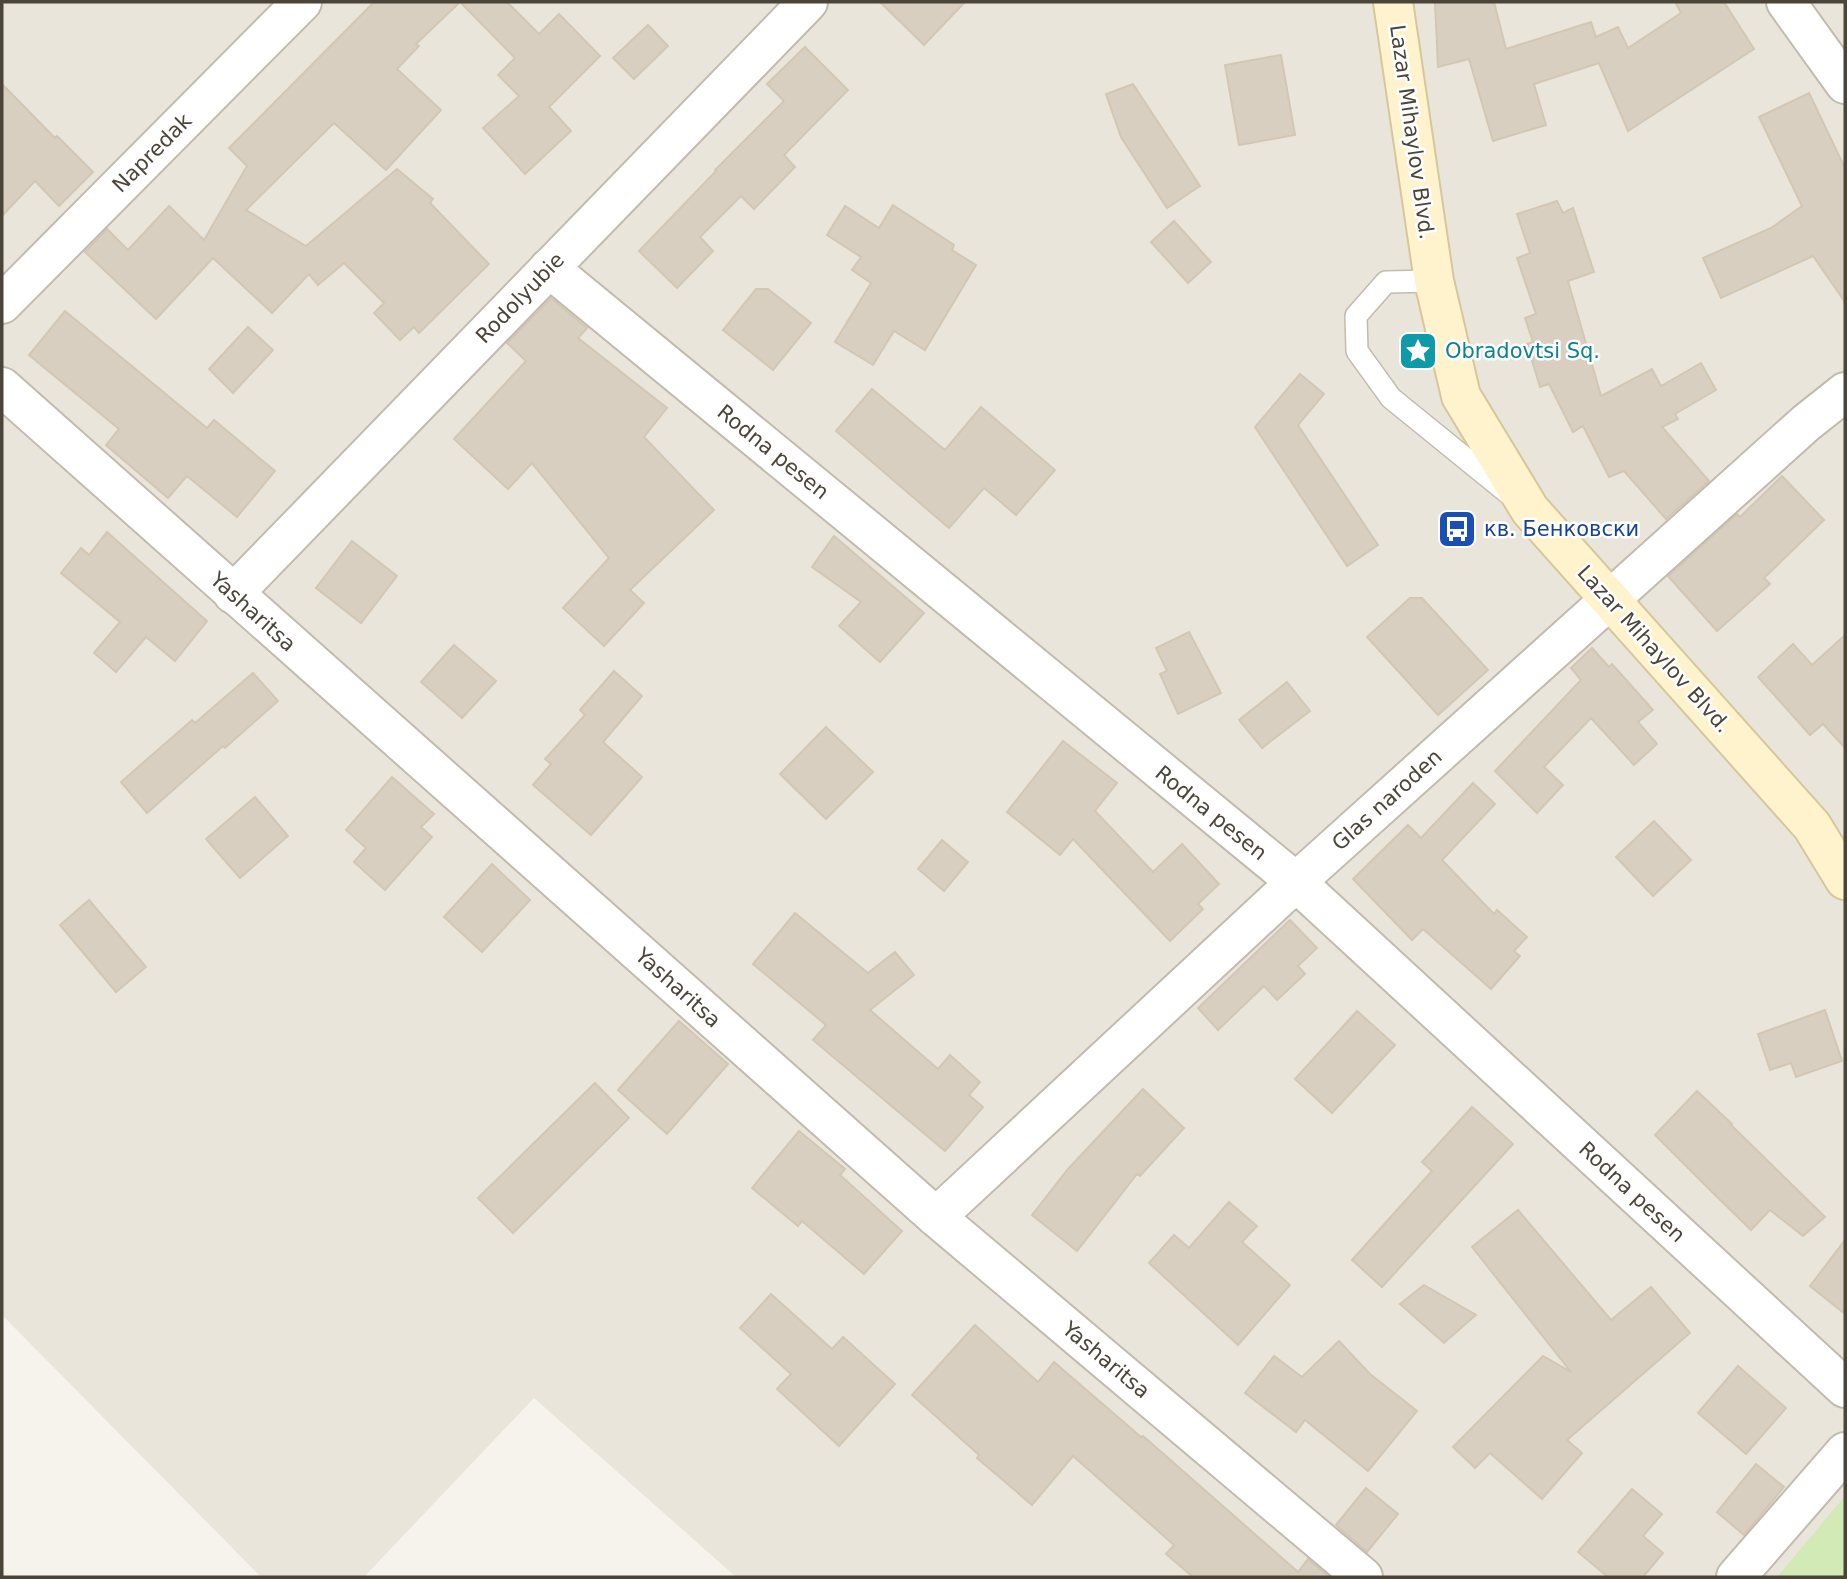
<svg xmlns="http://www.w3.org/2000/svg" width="1847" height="1579" font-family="'DejaVu Sans',sans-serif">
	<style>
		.residential { fill: #eae5da }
		.green { fill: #d2eab5 }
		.building { fill: #d8cfc1; stroke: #d3c7b4; stroke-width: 2 }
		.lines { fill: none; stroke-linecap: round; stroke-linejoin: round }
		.lane-casing { stroke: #c2bbae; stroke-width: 24 }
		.street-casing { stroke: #c2bbae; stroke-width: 42 }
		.secondary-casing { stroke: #d6c79b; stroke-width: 42 }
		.lane { stroke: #fff; stroke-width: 21 }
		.street { stroke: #fff; stroke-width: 38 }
		.secondary { stroke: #fff3cd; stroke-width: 38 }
		.labels { text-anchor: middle; stroke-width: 5; stroke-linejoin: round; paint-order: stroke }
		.street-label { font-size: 21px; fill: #4b4439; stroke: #fff }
		.culture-label { font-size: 21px; fill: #0d838f; stroke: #fff; text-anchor: start }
		.transit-label { font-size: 21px; fill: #164399; stroke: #fff; text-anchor: start }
	</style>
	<rect width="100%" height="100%" fill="#f6f3ec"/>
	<path class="residential" d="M 2,2 L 1845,2 L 1845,1577 L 736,1577 L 534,1398 L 364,1577 L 261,1577 L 2,1315 Z"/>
	<path class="green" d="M 1845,1496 L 1845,1577 L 1777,1577 Z"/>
	<g class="building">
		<path d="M 374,2 L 460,2 L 416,44 L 419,46 L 397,69 L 441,110 L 386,170 L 334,123 L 246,210 L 306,246 L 397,169 L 433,199 L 430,203 L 489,264 L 419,333 L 414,327 L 400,340 L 374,313 L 384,303 L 344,263 L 318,285 L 309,274 L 272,313 L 213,258 L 156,319 L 85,252 L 107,229 L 128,250 L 169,206 L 204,240 L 247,166 L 229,148 Z"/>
		<path d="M 460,2 L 507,2 L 539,34 L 559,14 L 600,56 L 549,107 L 571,131 L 525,174 L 483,128 L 519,96 L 498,75 L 515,58 Z"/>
		<path d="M 880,2 L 965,2 L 924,45 Z"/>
		<path d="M 1435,2 L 1494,2 L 1506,49 L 1591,22 L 1596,37 L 1618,27 L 1628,48 L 1681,13 L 1675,2 L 1724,2 L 1754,49 L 1628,131 L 1599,63 L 1534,84 L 1546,125 L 1493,141 L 1469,59 L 1438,67 Z"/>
		<path d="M 648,25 L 668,46 L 634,79 L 613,58 Z"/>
		<path d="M 805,47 L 848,90 L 784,155 L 795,167 L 754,209 L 741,196 L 700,237 L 713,251 L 677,288 L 639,251 L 716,171 L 715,170 L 784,101 L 767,84 Z"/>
		<path d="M 1281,55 L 1295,135 L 1239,145 L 1225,65 Z"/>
		<path d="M 2,84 L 55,138 L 57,136 L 93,172 L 59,206 L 35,181 L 2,216 Z"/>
		<path d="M 1133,84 L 1200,186 L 1167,208 L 1121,137 L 1106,94 Z"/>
		<path d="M 1809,93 L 1845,168 L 1845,302 L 1813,256 L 1721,298 L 1703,258 L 1771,228 L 1802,206 L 1759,117 Z"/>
		<path d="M 1557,201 L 1563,213 L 1573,208 L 1594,272 L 1568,281 L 1601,396 L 1652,369 L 1661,386 L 1701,363 L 1716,390 L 1675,414 L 1678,419 L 1662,427 L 1709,481 L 1666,519 L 1624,471 L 1609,477 L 1583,426 L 1573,432 L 1549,384 L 1540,387 L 1527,344 L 1533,342 L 1525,318 L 1536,314 L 1517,258 L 1530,253 L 1517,214 Z"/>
		<path d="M 893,205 L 954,245 L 952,250 L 976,265 L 925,350 L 894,331 L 873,365 L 835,342 L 871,283 L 852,270 L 861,257 L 827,235 L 845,206 L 879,228 Z"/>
		<path d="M 1174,221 L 1211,262 L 1188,283 L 1151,242 Z"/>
		<path d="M 756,289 L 768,289 L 811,323 L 773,370 L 723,330 Z"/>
		<path d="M 551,298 L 587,328 L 578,338 L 667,408 L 644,437 L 714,510 L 630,590 L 644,603 L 604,646 L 563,608 L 609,558 L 532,463 L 508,489 L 454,439 L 526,361 L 507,343 Z"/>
		<path d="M 65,311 L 207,428 L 214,420 L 275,471 L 237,517 L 187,476 L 168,498 L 106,445 L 119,429 L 29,355 Z"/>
		<path d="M 248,327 L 273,350 L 233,393 L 209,369 Z"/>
		<path d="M 1300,374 L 1324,394 L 1298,425 L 1378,545 L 1347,566 L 1255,427 Z"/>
		<path d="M 872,389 L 945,450 L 981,407 L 1055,470 L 1016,515 L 984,488 L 949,528 L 836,431 Z"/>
		<path d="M 1782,476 L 1824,520 L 1764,578 L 1770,584 L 1717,631 L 1668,576 L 1737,514 L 1740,517 Z"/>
		<path d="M 107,532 L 207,621 L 175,661 L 146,637 L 116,672 L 94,653 L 120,622 L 61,573 L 81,548 L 89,555 Z"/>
		<path d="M 834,536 L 924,613 L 880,662 L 839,626 L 861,602 L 812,567 Z"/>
		<path d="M 352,541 L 397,576 L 361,623 L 316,588 Z"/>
		<path d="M 1410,598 L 1422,598 L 1488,670 L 1438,715 L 1367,637 Z"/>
		<path d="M 1189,632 L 1221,693 L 1178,714 L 1160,674 L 1167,671 L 1156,648 Z"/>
		<path d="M 1845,635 L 1845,748 L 1823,724 L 1810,735 L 1758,677 L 1793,644 L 1812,665 Z"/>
		<path d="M 454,645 L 496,681 L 462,718 L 421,682 Z"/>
		<path d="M 1592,648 L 1609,667 L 1612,664 L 1653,710 L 1638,722 L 1657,744 L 1634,765 L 1591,718 L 1544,767 L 1563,785 L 1537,813 L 1495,771 L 1581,680 L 1571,668 Z"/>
		<path d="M 614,671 L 642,696 L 603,742 L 642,777 L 591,835 L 533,785 L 551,764 L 545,759 L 585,715 L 580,710 Z"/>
		<path d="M 253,673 L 278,701 L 225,748 L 223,746 L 147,813 L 121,782 L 192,720 L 195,723 Z"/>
		<path d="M 1287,682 L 1310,711 L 1262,748 L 1239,720 Z"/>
		<path d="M 826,727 L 873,772 L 826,819 L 780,774 Z"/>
		<path d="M 1063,741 L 1117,783 L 1095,811 L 1153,872 L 1182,844 L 1219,884 L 1198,904 L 1203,909 L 1170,941 L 1073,839 L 1060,855 L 1007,812 Z"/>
		<path d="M 392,777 L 434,814 L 421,827 L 432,837 L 385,890 L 354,862 L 366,848 L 346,830 Z"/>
		<path d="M 1473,783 L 1495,804 L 1442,860 L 1494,914 L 1497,910 L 1527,937 L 1514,951 L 1520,956 L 1491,989 L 1423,929 L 1412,940 L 1353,879 L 1408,825 L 1421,838 Z"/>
		<path d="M 255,797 L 288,836 L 240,878 L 206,839 Z"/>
		<path d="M 1654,821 L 1691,860 L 1653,896 L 1616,857 Z"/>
		<path d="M 942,840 L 968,862 L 944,891 L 918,869 Z"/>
		<path d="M 492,864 L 530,900 L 482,952 L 444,917 Z"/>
		<path d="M 89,900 L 146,967 L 116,992 L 60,925 Z"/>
		<path d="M 795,913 L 868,973 L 895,952 L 914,975 L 870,1010 L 938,1069 L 950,1055 L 980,1082 L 969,1095 L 983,1107 L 945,1151 L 813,1040 L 826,1025 L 753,964 Z"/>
		<path d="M 1290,920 L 1317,948 L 1298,966 L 1305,974 L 1277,1000 L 1264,986 L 1218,1030 L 1198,1008 Z"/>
		<path d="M 1825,1010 L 1842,1061 L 1796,1077 L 1791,1063 L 1770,1070 L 1758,1034 Z"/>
		<path d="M 1357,1011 L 1395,1045 L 1332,1113 L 1295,1079 Z"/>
		<path d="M 679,1021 L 728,1064 L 667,1134 L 618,1090 Z"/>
		<path d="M 595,1083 L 629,1118 L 513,1233 L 478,1198 Z"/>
		<path d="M 1143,1089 L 1184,1128 L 1140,1176 L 1137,1174 L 1077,1251 L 1032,1215 L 1068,1169 Z"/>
		<path d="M 1697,1091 L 1732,1124 L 1731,1125 L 1825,1217 L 1803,1236 L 1770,1210 L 1751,1230 L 1712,1192 L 1655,1135 Z"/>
		<path d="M 1472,1107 L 1513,1144 L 1382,1287 L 1352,1260 L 1432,1171 L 1422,1162 Z"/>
		<path d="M 799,1131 L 845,1169 L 840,1175 L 902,1231 L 864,1274 L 802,1221 L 798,1226 L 752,1188 Z"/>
		<path d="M 1229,1202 L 1257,1226 L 1242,1242 L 1290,1285 L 1238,1345 L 1149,1263 L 1174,1235 L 1189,1248 Z"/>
		<path d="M 1518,1210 L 1611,1320 L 1651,1287 L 1690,1333 L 1567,1440 L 1582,1453 L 1542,1499 L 1490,1453 L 1475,1468 L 1453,1447 L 1543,1356 L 1571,1372 L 1472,1247 Z"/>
		<path d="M 1845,1240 L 1845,1314 L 1810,1286 Z"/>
		<path d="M 1424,1285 L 1476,1315 L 1444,1343 L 1400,1304 Z"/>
		<path d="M 771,1294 L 832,1349 L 843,1337 L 895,1384 L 839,1446 L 777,1389 L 791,1374 L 740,1328 Z"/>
		<path d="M 975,1325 L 1038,1382 L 1054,1362 L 1141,1437 L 1143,1436 L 1298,1572 L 1308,1559 L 1329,1577 L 1193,1577 L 1166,1554 L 1174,1545 L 1073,1456 L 1032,1505 L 977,1458 L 979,1455 L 912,1395 Z"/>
		<path d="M 1339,1341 L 1370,1374 L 1417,1411 L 1368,1471 L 1305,1420 L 1296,1432 L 1245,1393 L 1274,1356 L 1302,1377 Z"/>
		<path d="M 1738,1366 L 1786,1408 L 1746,1454 L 1698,1413 Z"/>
		<path d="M 1756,1464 L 1784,1487 L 1744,1535 L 1717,1512 Z"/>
		<path d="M 1366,1488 L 1398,1514 L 1367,1552 L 1336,1525 Z"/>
		<path d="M 1632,1489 L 1662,1514 L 1643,1536 L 1663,1553 L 1643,1577 L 1608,1577 L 1578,1552 Z"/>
	</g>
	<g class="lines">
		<defs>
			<path id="lane" d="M 1434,281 L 1386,282 L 1356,316 L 1357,351 L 1391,398 L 1508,493"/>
			<g id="street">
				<path d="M 1786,2 L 1845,84"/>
				<path d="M 549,268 L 1296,882 L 1845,1388"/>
				<path d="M 2,304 L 302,2"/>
				<path d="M 2,387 L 936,1217 L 1363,1577"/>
				<path d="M 233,594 L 808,2"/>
				<path d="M 936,1217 L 1296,882 L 1806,423 L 1845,392"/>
				<path d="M 1736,1577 L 1845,1452"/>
			</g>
			<path id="secondary" d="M 1393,2 L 1434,281 L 1461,396 L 1530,510 L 1812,826 L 1845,880"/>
		</defs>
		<use href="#lane" class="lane-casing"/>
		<use href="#street" class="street-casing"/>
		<use href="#secondary" class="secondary-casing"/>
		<use href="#lane" class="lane"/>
		<use href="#street" class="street"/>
		<use href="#secondary" class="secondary"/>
	</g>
	<defs>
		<symbol id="sight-square" viewBox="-11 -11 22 22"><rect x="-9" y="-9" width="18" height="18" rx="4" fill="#0f9aa8" stroke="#fff"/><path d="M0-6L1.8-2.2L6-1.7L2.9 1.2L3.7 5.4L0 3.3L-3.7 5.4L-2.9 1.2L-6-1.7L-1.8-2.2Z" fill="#fff"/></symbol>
		<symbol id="bus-square" viewBox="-11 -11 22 22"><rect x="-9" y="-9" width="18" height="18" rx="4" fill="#1a4fb4" stroke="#fff"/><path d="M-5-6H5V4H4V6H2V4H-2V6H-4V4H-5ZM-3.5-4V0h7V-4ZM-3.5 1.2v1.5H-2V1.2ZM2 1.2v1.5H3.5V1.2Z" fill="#fff"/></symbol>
	</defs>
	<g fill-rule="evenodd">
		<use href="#sight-square" x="1396" y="329" width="44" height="44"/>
		<use href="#bus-square" x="1435" y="507" width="44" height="44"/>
	</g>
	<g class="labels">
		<g class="street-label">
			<text transform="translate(1412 132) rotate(82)" y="7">Lazar Mihaylov Blvd.</text>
			<text transform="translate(152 153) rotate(-45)" y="7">Napredak</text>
			<text transform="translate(520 298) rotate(-46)" y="7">Rodolyubie</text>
			<text transform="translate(773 452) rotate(39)" y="7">Rodna pesen</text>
			<text transform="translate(253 612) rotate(42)" y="7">Yasharitsa</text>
			<text transform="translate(1654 649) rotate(48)" y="7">Lazar Mihaylov Blvd.</text>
			<text transform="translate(1387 800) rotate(-42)" y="7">Glas naroden</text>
			<text transform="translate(1211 813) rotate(39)" y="7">Rodna pesen</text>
			<text transform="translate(678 988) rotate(42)" y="7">Yasharitsa</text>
			<text transform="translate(1632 1192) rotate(43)" y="7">Rodna pesen</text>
			<text transform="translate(1106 1360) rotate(40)" y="7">Yasharitsa</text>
		</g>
		<g class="culture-label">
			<text x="1445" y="358">Obradovtsi Sq.</text>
		</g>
		<g class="transit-label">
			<text x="1484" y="536">кв. Бенковски</text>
		</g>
	</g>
	<rect width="1847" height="1579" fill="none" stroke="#4b4439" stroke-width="7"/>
</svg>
